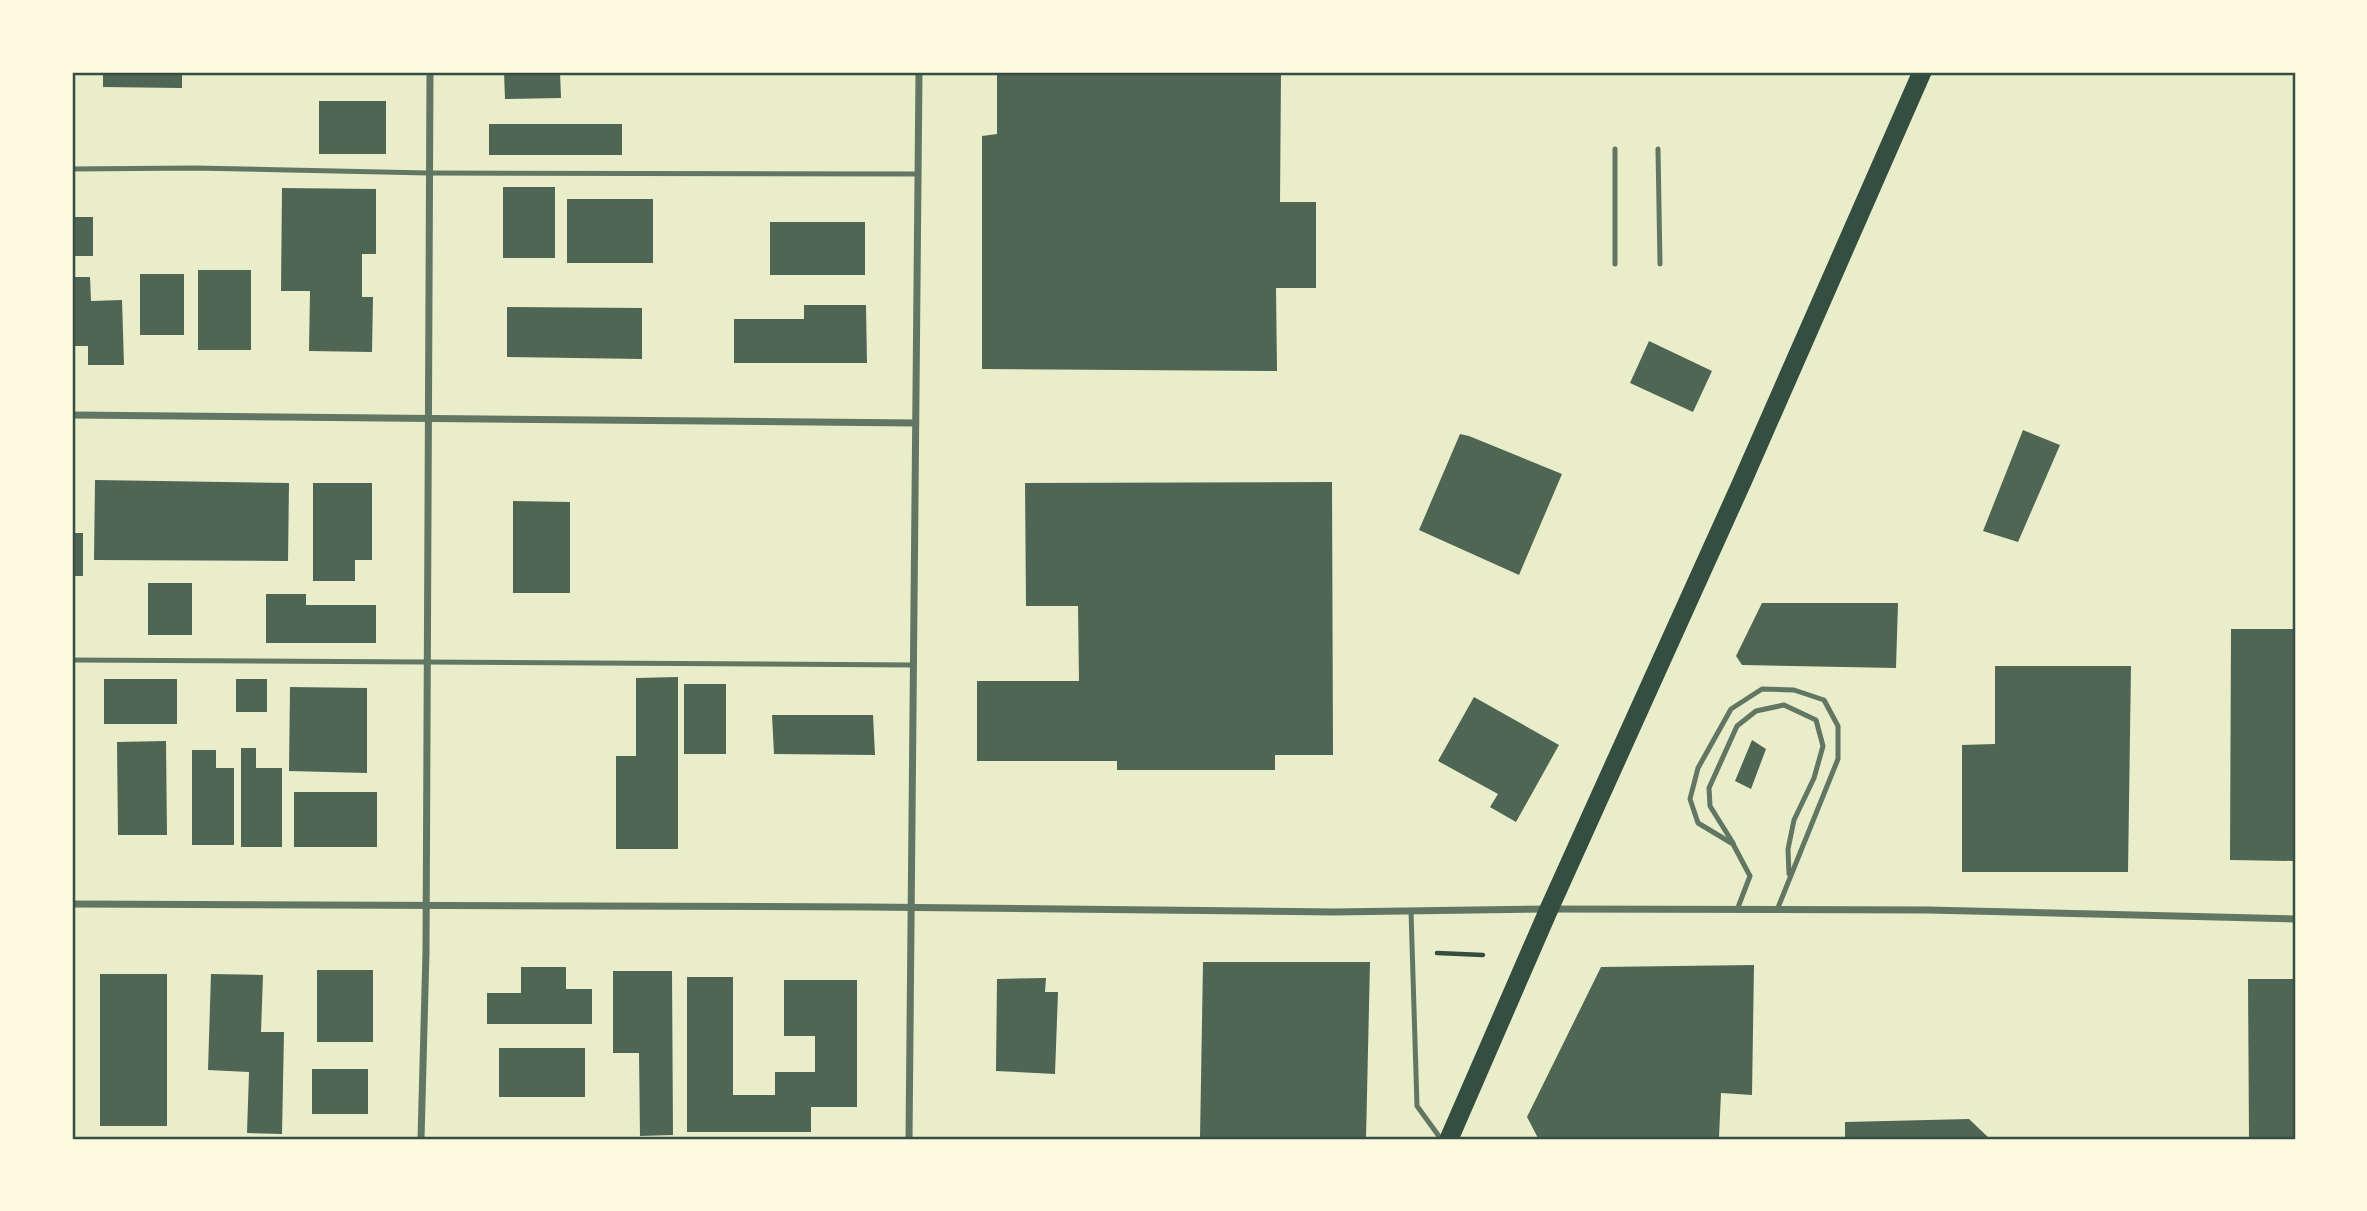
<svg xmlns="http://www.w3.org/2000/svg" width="2367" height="1211" font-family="'Archivo Narrow',sans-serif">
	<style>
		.building { fill: #4f6655 }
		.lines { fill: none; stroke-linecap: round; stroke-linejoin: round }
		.path { stroke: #344e41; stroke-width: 4.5 }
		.service { stroke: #617663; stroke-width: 5 }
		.minor { stroke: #617663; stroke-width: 7 }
		.trunk { stroke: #344e41; stroke-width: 19 }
		.neatline { fill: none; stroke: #344e41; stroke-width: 2.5 }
	</style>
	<rect width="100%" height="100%" fill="#e9edc9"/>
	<g class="building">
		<path d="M 103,72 L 182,72 L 182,88 L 103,87 Z"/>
		<path d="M 504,72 L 560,72 L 561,98 L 505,99 Z"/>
		<path d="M 997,72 L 1281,72 L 1280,202 L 1316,202 L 1316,288 L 1276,288 L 1277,371 L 982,369 L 982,136 L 997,134 Z"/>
		<rect x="319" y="101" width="67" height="53"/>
		<rect x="489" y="124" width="133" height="31"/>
		<rect x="503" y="187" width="52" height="71"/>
		<path d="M 282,188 L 376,189 L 376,254 L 362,254 L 362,297 L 373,297 L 372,352 L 309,351 L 310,291 L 281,291 Z"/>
		<rect x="567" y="199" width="86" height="64"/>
		<rect x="72" y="217" width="21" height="39"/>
		<rect x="770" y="222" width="95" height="53"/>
		<rect x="198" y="270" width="53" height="80"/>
		<rect x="140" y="274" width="44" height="61"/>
		<path d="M 72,277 L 90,277 L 91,301 L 122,300 L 124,365 L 88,365 L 88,346 L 72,346 Z"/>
		<path d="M 804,305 L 866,305 L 867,363 L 734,363 L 734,319 L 804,319 Z"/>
		<path d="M 507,307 L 642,308 L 642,359 L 507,357 Z"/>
		<path d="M 1649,341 L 1712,371 L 1693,412 L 1630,383 Z"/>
		<path d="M 2023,430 L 2060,445 L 2018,542 L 1983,531 Z"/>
		<path d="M 1460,434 L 1469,436 L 1562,474 L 1519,575 L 1419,530 Z"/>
		<path d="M 95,480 L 289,483 L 288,561 L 94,560 Z"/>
		<path d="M 1332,482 L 1333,755 L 1275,755 L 1275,770 L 1117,770 L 1117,761 L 977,761 L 977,681 L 1079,681 L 1078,606 L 1026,606 L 1025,483 Z"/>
		<path d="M 313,483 L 372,483 L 372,560 L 355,560 L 355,581 L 313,581 Z"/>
		<path d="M 513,501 L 570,502 L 570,593 L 513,593 Z"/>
		<rect x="72" y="533" width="11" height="43"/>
		<rect x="148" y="583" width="44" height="52"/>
		<path d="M 266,594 L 306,594 L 306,605 L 376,605 L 376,643 L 266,643 Z"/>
		<path d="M 1762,603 L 1898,603 L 1896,668 L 1742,665 L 1736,656 Z"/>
		<path d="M 2231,629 L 2295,629 L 2295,861 L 2230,860 Z"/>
		<path d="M 1995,666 L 2131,666 L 2128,872 L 1962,872 L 1962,745 L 1995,744 Z"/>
		<path d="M 678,677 L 678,849 L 616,849 L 616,756 L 636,756 L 636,678 Z"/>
		<rect x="104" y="679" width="73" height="45"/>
		<rect x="236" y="679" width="31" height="33"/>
		<rect x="684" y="684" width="42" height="70"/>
		<path d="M 290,687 L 367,688 L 367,773 L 289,771 Z"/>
		<path d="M 1474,697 L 1559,745 L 1516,822 L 1490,807 L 1498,794 L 1438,761 Z"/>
		<path d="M 772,715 L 873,715 L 875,755 L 774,754 Z"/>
		<path d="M 1752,740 L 1766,749 L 1751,789 L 1735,781 Z"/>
		<path d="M 166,741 L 167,835 L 118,835 L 117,742 Z"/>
		<path d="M 241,748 L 256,748 L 256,768 L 282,768 L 282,847 L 241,847 Z"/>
		<path d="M 192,750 L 216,750 L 216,768 L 234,768 L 234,845 L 192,845 Z"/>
		<rect x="294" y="792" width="83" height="55"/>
		<path d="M 1203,962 L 1370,962 L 1366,1139 L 1200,1139 Z"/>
		<path d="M 1754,965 L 1752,1095 L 1721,1093 L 1719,1137 L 1538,1138 L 1527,1117 L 1601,967 Z"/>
		<path d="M 521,967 L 566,967 L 566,989 L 592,989 L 592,1024 L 487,1024 L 487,993 L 521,993 Z"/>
		<rect x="317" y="970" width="56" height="72"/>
		<path d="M 613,971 L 672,971 L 673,1135 L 640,1136 L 639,1053 L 613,1053 Z"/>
		<rect x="100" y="974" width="67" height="152"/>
		<path d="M 211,974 L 263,975 L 261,1032 L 284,1032 L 282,1134 L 247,1133 L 249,1072 L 208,1070 Z"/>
		<path d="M 687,977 L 733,977 L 733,1095 L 775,1095 L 775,1072 L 815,1072 L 815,1036 L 784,1036 L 784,980 L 857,980 L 857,1107 L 811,1107 L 811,1132 L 687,1132 Z"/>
		<path d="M 1046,978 L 1045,992 L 1058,992 L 1055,1074 L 996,1071 L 997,979 Z"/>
		<path d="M 2248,979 L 2295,979 L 2295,1139 L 2249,1139 Z"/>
		<rect x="499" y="1048" width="86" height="49"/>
		<rect x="312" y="1069" width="56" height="45"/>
		<rect x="72" y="1081" width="3" height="45"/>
		<path d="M 1969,1119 L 1990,1139 L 1845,1139 L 1845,1122 Z"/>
	</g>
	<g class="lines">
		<path class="path" d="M 1437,953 L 1483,955"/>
		<g class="service">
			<path d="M 1615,149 L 1615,264"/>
			<path d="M 1658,149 L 1660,264"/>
			<path d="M 72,169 L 195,168 L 428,173 L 917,174"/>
			<path d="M 72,660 L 914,665"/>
			<path d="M 1733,843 L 1710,806 L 1709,788 L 1737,726 L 1756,711 L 1784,705 L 1816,720 L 1823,746 L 1814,778 L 1794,820 L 1788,849 L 1789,874"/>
			<path d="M 1737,910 L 1750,876 L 1733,844 L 1698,823 L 1690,799 L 1698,768 L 1731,709 L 1762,689 L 1794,690 L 1824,700 L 1838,726 L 1838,759 L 1777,910"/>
			<path d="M 1411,911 L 1417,1106 L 1441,1139"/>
		</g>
		<g class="minor">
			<path d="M 72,415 L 915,423"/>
			<path d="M 72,904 L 868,907 L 1334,912 L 1549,909 L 1928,910 L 2295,919"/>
			<path d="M 421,1139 L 426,952 L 430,72"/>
			<path d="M 909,1139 L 919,72"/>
		</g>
		<path class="trunk" d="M 1449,1139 L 1549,909 L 1742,482 L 1922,72"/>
	</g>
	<rect width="2367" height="1211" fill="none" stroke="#fefae0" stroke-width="147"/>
	<rect x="74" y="74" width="2220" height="1064" class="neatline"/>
</svg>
